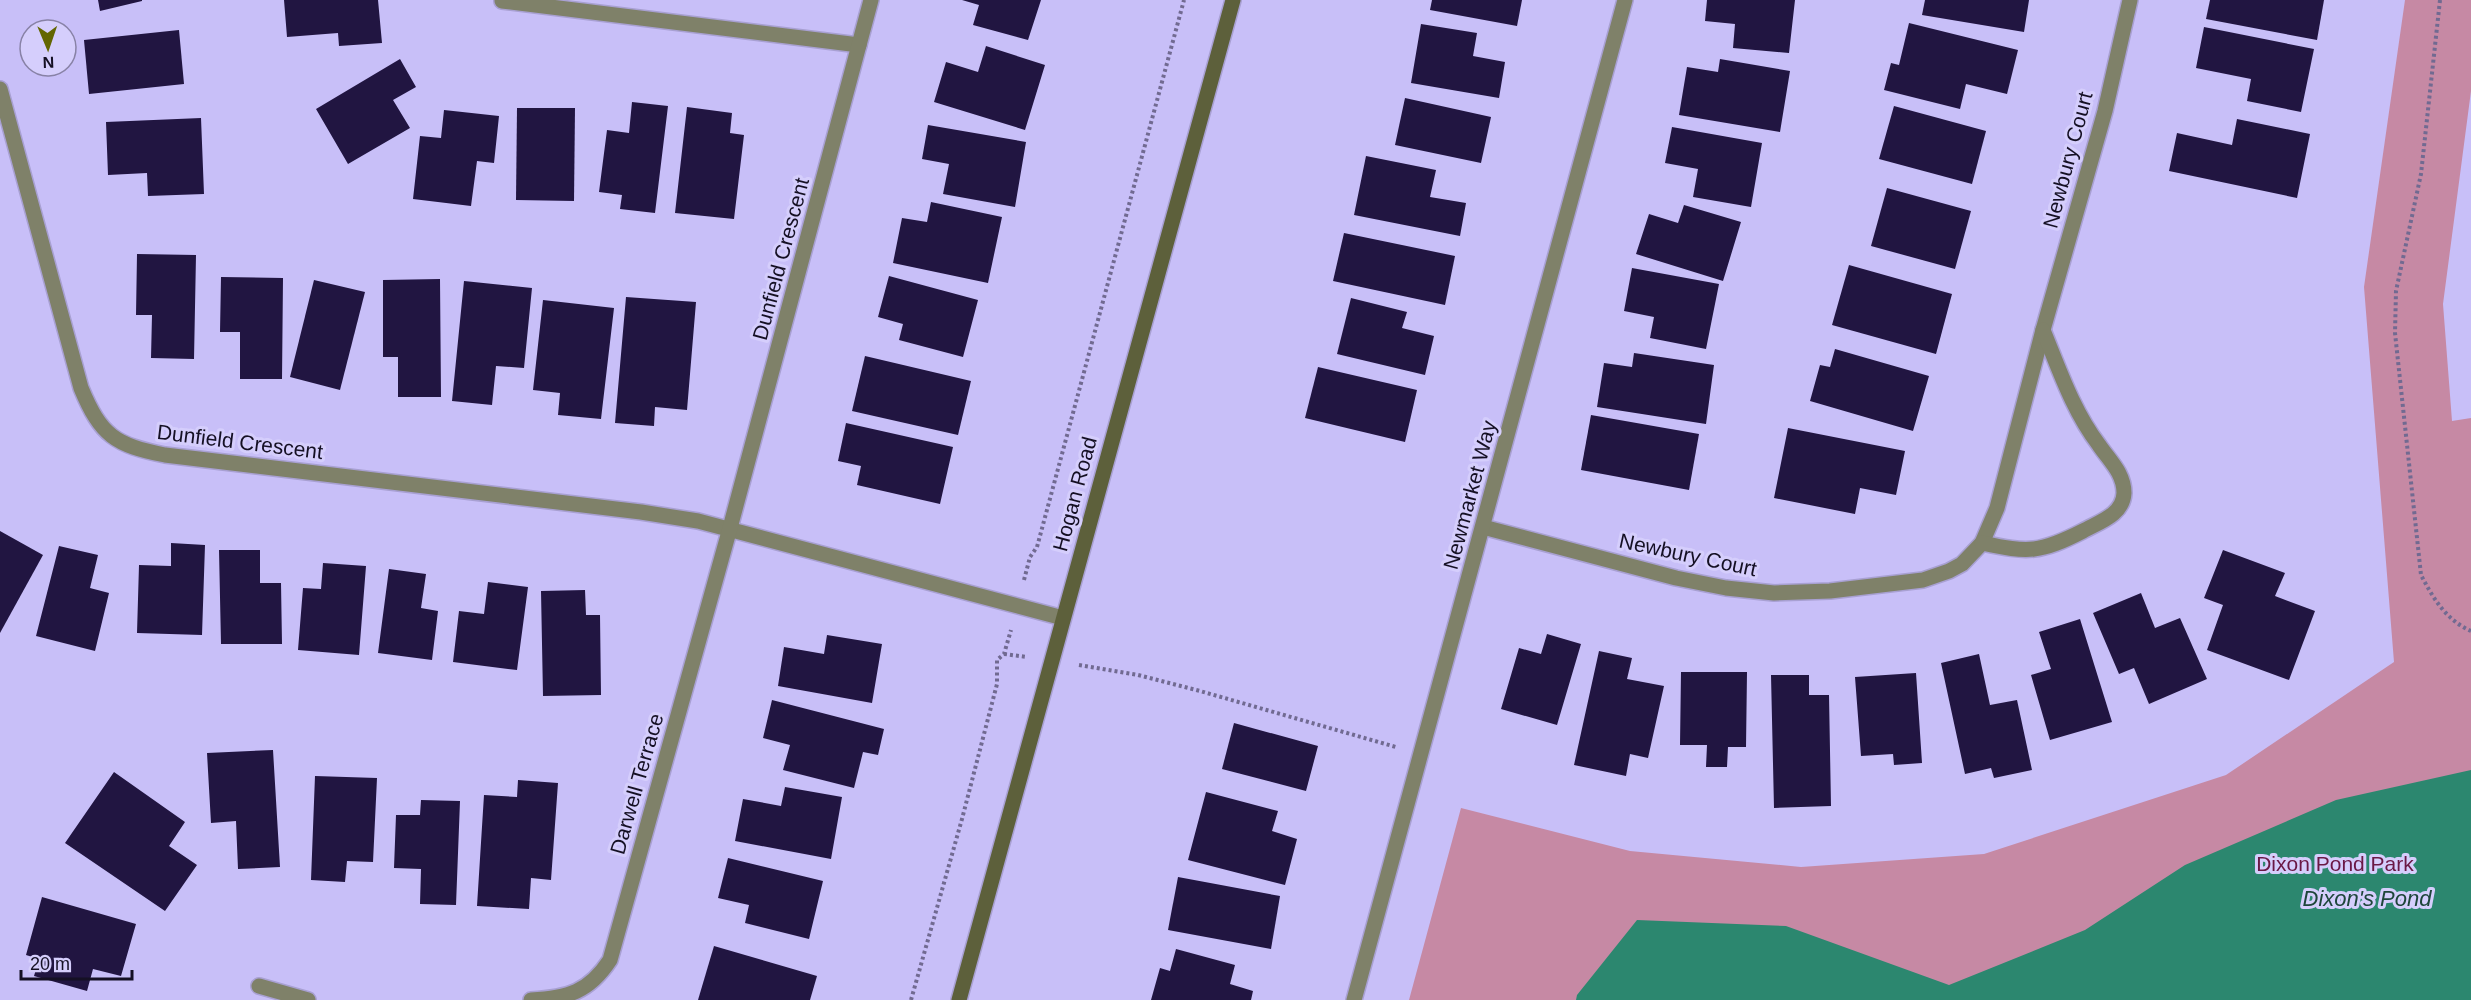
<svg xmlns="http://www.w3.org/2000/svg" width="2471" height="1000" font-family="Helvetica,sans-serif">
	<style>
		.green { fill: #c689a4 }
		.water { fill: #2c876f }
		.building { fill: #211541 }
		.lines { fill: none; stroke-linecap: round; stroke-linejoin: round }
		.street-casing { stroke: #a8a0d2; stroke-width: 18 }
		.secondary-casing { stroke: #a8a0d2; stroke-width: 18 }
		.path { stroke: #716a91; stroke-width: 4; stroke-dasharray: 3 3; stroke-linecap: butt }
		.street { stroke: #7f8169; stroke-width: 15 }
		.secondary { stroke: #5d603b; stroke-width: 15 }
		.labels { text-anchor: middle; stroke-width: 6; stroke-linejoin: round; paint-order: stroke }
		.street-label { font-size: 21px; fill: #151024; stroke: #d5cefc }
		.park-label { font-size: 21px; fill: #6a1845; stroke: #d5cefc }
		.water-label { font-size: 22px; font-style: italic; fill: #1e463a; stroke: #d5cefc }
	</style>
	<rect width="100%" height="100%" fill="#c8bff8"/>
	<path class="green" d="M 2405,0 L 2471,0 L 2471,91 L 2443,304 L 2452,421 L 2471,418 L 2471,1000 L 1409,1000 L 1461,808 L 1630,851 L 1801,867 L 1984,854 L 2226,775 L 2394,662 L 2364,287 Z"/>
	<path class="water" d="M 2471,770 L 2471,1000 L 1576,1000 L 1577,995 L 1637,920 L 1786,926 L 1949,985 L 2085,930 L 2185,865 L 2336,800 Z"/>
	<g class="building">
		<path d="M 98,0 L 142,0 L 142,1 L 100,11 Z"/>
		<path d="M 284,0 L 378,0 L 382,43 L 339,46 L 338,33 L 287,37 Z"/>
		<path d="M 962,0 L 1041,0 L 1028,40 L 973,25 L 979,5 Z"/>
		<path d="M 1432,0 L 1522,0 L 1517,26 L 1430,10 Z"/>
		<path d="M 1707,0 L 1795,0 L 1789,53 L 1733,48 L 1735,24 L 1705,21 Z"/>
		<path d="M 1925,0 L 2029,0 L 2024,32 L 1922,15 Z"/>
		<path d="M 2210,0 L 2324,0 L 2317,40 L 2206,19 Z"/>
		<path d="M 1909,23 L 2018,50 L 2007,94 L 1966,84 L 1960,109 L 1884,90 L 1891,63 L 1899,65 Z"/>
		<path d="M 1421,24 L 1477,33 L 1473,56 L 1505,62 L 1499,98 L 1411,83 Z"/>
		<path d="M 2204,27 L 2314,49 L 2301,112 L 2247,101 L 2251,79 L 2196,68 Z"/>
		<path d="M 179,30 L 184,84 L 89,94 L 84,40 Z"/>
		<path d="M 986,46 L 1045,65 L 1025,130 L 934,102 L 946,62 L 978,72 Z"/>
		<path d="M 400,59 L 416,87 L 393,100 L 410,128 L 348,164 L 316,109 Z"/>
		<path d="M 1720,59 L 1790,71 L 1780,132 L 1679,115 L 1687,67 L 1718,72 Z"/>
		<path d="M 1405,98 L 1491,117 L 1481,163 L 1395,145 Z"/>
		<path d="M 632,102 L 668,106 L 655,213 L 620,209 L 622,195 L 599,192 L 607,130 L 629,133 Z"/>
		<path d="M 1894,106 L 1986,131 L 1972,184 L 1879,159 Z"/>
		<path d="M 687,107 L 732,113 L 730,133 L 744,135 L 734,219 L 675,213 Z"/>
		<path d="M 517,108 L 575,108 L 574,201 L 516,200 Z"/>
		<path d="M 444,110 L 499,116 L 494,163 L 477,161 L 471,206 L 413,199 L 420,136 L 441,138 Z"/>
		<path d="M 201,118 L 204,194 L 148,196 L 147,173 L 108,175 L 106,122 Z"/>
		<path d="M 2237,119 L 2310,134 L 2297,198 L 2169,171 L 2177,133 L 2232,145 Z"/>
		<path d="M 928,125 L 1026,142 L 1015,207 L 943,194 L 949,164 L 922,159 Z"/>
		<path d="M 1672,127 L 1762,143 L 1751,207 L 1693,197 L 1698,169 L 1665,163 Z"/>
		<path d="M 1366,156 L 1436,170 L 1430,197 L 1466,203 L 1460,236 L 1354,215 Z"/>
		<path d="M 1887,188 L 1971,211 L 1955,269 L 1871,246 Z"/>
		<path d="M 931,202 L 1002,217 L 988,283 L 893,263 L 902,218 L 927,222 Z"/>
		<path d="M 1684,205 L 1741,222 L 1723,281 L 1636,254 L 1649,214 L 1678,223 Z"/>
		<path d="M 1344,233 L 1455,256 L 1445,305 L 1333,281 Z"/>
		<path d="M 137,254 L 196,255 L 194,359 L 151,358 L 152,315 L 136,315 Z"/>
		<path d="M 1849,265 L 1952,294 L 1936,354 L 1832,325 Z"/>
		<path d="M 1632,268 L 1719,284 L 1706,349 L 1650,338 L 1654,317 L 1624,311 Z"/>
		<path d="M 889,276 L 978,300 L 963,357 L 899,340 L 903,324 L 878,317 Z"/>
		<path d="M 221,277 L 283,278 L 282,379 L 240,379 L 240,332 L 220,332 Z"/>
		<path d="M 440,279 L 441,397 L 398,397 L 398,357 L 383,357 L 383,280 Z"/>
		<path d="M 314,280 L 365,292 L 340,390 L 290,377 Z"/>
		<path d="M 464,281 L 532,288 L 524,368 L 496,366 L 492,405 L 452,401 Z"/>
		<path d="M 626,297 L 696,302 L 687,410 L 655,407 L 654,426 L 615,423 Z"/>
		<path d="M 1351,298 L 1407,312 L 1402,328 L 1434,336 L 1425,375 L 1337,354 Z"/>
		<path d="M 543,300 L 614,308 L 601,419 L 558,415 L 560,393 L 533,390 Z"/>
		<path d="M 1835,349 L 1929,376 L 1913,431 L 1810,401 L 1820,365 L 1830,367 Z"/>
		<path d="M 1634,353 L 1714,365 L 1706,424 L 1597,407 L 1604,363 L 1632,367 Z"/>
		<path d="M 865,356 L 971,381 L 958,435 L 852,411 Z"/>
		<path d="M 1318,367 L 1417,390 L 1405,442 L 1305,418 Z"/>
		<path d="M 1591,415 L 1699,434 L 1689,490 L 1581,470 Z"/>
		<path d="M 846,423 L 953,447 L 940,504 L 857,485 L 861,466 L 838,461 Z"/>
		<path d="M 1788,428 L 1905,451 L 1896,495 L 1860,488 L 1855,514 L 1774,498 Z"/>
		<path d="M 0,531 L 43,555 L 0,633 Z"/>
		<path d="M 171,543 L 205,545 L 202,635 L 137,633 L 139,565 L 171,566 Z"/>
		<path d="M 59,546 L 98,555 L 90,588 L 109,593 L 95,651 L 36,636 Z"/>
		<path d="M 219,550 L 260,550 L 260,583 L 281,583 L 282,644 L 221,644 Z"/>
		<path d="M 2223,550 L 2285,573 L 2275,596 L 2315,611 L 2289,680 L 2207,650 L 2223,605 L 2204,598 Z"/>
		<path d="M 323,563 L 366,566 L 359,655 L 298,650 L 303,588 L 321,589 Z"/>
		<path d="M 389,569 L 426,574 L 421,608 L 438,611 L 432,660 L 378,653 Z"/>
		<path d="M 488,582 L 528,587 L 517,670 L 453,662 L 459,611 L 484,614 Z"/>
		<path d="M 585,590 L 586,615 L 600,615 L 601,695 L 543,696 L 541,591 Z"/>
		<path d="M 2141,593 L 2155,628 L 2180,618 L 2207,679 L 2149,704 L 2134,668 L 2119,674 L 2093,613 Z"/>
		<path d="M 2080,619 L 2112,722 L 2050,740 L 2031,675 L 2051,669 L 2039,632 Z"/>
		<path d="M 1547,634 L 1581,644 L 1557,725 L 1501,709 L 1519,648 L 1541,654 Z"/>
		<path d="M 827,635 L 882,644 L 872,703 L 778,686 L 784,647 L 824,654 Z"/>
		<path d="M 1599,651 L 1632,658 L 1627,679 L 1664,686 L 1648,758 L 1630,754 L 1626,776 L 1574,765 Z"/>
		<path d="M 1979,654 L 1990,705 L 2017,700 L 2032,770 L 1994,778 L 1991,768 L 1965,774 L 1941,663 Z"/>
		<path d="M 1681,672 L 1747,672 L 1746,747 L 1728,747 L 1727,767 L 1706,767 L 1707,745 L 1680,745 Z"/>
		<path d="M 1916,673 L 1922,763 L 1894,765 L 1893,754 L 1861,756 L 1855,677 Z"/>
		<path d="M 1771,675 L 1809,675 L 1809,695 L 1829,695 L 1831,806 L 1774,808 Z"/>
		<path d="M 772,700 L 884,729 L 878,755 L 863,752 L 854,788 L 783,770 L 790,745 L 763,738 Z"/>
		<path d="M 1234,723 L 1318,746 L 1306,791 L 1222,769 Z"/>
		<path d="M 273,750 L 280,867 L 238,869 L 236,821 L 211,823 L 207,753 Z"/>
		<path d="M 114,772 L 185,822 L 169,846 L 197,865 L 165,911 L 65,843 Z"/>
		<path d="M 315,776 L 377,778 L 373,862 L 347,861 L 345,882 L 311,880 Z"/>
		<path d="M 518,780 L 558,783 L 551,880 L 531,878 L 529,909 L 477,906 L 484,795 L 517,797 Z"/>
		<path d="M 785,787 L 842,797 L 831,859 L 735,841 L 743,799 L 781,806 Z"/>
		<path d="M 1206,792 L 1278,811 L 1272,831 L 1297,839 L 1285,885 L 1188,860 Z"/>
		<path d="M 421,800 L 460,801 L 456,905 L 420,904 L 421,869 L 394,868 L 396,815 L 420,815 Z"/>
		<path d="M 728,858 L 823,881 L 809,939 L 745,923 L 749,905 L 718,898 Z"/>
		<path d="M 1178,877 L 1280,896 L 1271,949 L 1168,930 Z"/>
		<path d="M 42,897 L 136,924 L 121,976 L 93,969 L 87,991 L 34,976 L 39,959 L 26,955 Z"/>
		<path d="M 714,946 L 817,976 L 810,1000 L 698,1000 Z"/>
		<path d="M 1176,949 L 1235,965 L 1230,984 L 1253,991 L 1251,1000 L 1151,1000 L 1160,968 L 1170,971 Z"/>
	</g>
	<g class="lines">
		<defs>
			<g id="street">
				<path d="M 502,1 L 859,45"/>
				<path d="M 0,89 L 81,388 C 101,436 115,445 165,455 L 641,512 L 698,521 L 1063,618"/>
				<path d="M 1483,527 L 1676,578 L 1726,588 L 1774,593 L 1830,591 L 1923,580 L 1949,571 L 1962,564 L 1982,543 L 1997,508 L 2043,330 L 2105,111 L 2130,0"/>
				<path d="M 1982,543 C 2029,553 2040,553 2083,531 C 2099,522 2123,515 2124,493 C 2124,473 2109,460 2099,445 C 2073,411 2059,369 2043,330"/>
				<path d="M 259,986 L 308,1000"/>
				<path d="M 531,1000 C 568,998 589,992 610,960 L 730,528 L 871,0"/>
				<path d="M 1354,1000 L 1625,0"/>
			</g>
			<path id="secondary" d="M 959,1000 L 1233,0"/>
		</defs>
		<use href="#street" class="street-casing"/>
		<use href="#secondary" class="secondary-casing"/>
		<g class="path">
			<path d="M 2440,0 L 2421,174 L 2396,291 L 2395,333 L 2421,575 C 2433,598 2446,620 2471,631"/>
			<path d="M 1024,580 L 1030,557 L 1037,547 L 1184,0"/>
			<path d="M 1004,654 L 1027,657"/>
			<path d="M 1079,665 L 1138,675 L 1200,691 L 1396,747"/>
			<path d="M 911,1000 L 962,819 L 997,684 L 997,660 L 1004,654 L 1011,630"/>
		</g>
		<use href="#street" class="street"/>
		<use href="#secondary" class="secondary"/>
	</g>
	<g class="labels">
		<g class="street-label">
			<text transform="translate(2068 160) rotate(-75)" y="7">Newbury Court</text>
			<text transform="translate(781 259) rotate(-75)" y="7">Dunfield Crescent</text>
			<text transform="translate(240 442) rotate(7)" y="7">Dunfield Crescent</text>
			<text transform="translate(1075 494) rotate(-75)" y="7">Hogan Road</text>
			<text transform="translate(1470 495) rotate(-75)" y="7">Newmarket Way</text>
			<text transform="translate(1688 555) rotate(12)" y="7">Newbury Court</text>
			<text transform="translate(637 784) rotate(-74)" y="7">Darwell Terrace</text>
		</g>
		<g class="park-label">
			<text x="2335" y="871">Dixon Pond Park</text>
		</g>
		<g class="water-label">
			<text x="2367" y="906">Dixon's Pond</text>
		</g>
	</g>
	<g transform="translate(48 48) rotate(178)"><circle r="28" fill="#d5cefc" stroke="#8882a6" stroke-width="1.5"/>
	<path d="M0-4.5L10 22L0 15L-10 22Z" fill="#636601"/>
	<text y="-9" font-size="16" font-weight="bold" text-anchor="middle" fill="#151024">N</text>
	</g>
	<path d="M21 970v9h111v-9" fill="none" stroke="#151024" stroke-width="3"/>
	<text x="30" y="970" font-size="18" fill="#151024" stroke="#d5cefc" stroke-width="4.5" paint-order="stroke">20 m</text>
</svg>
